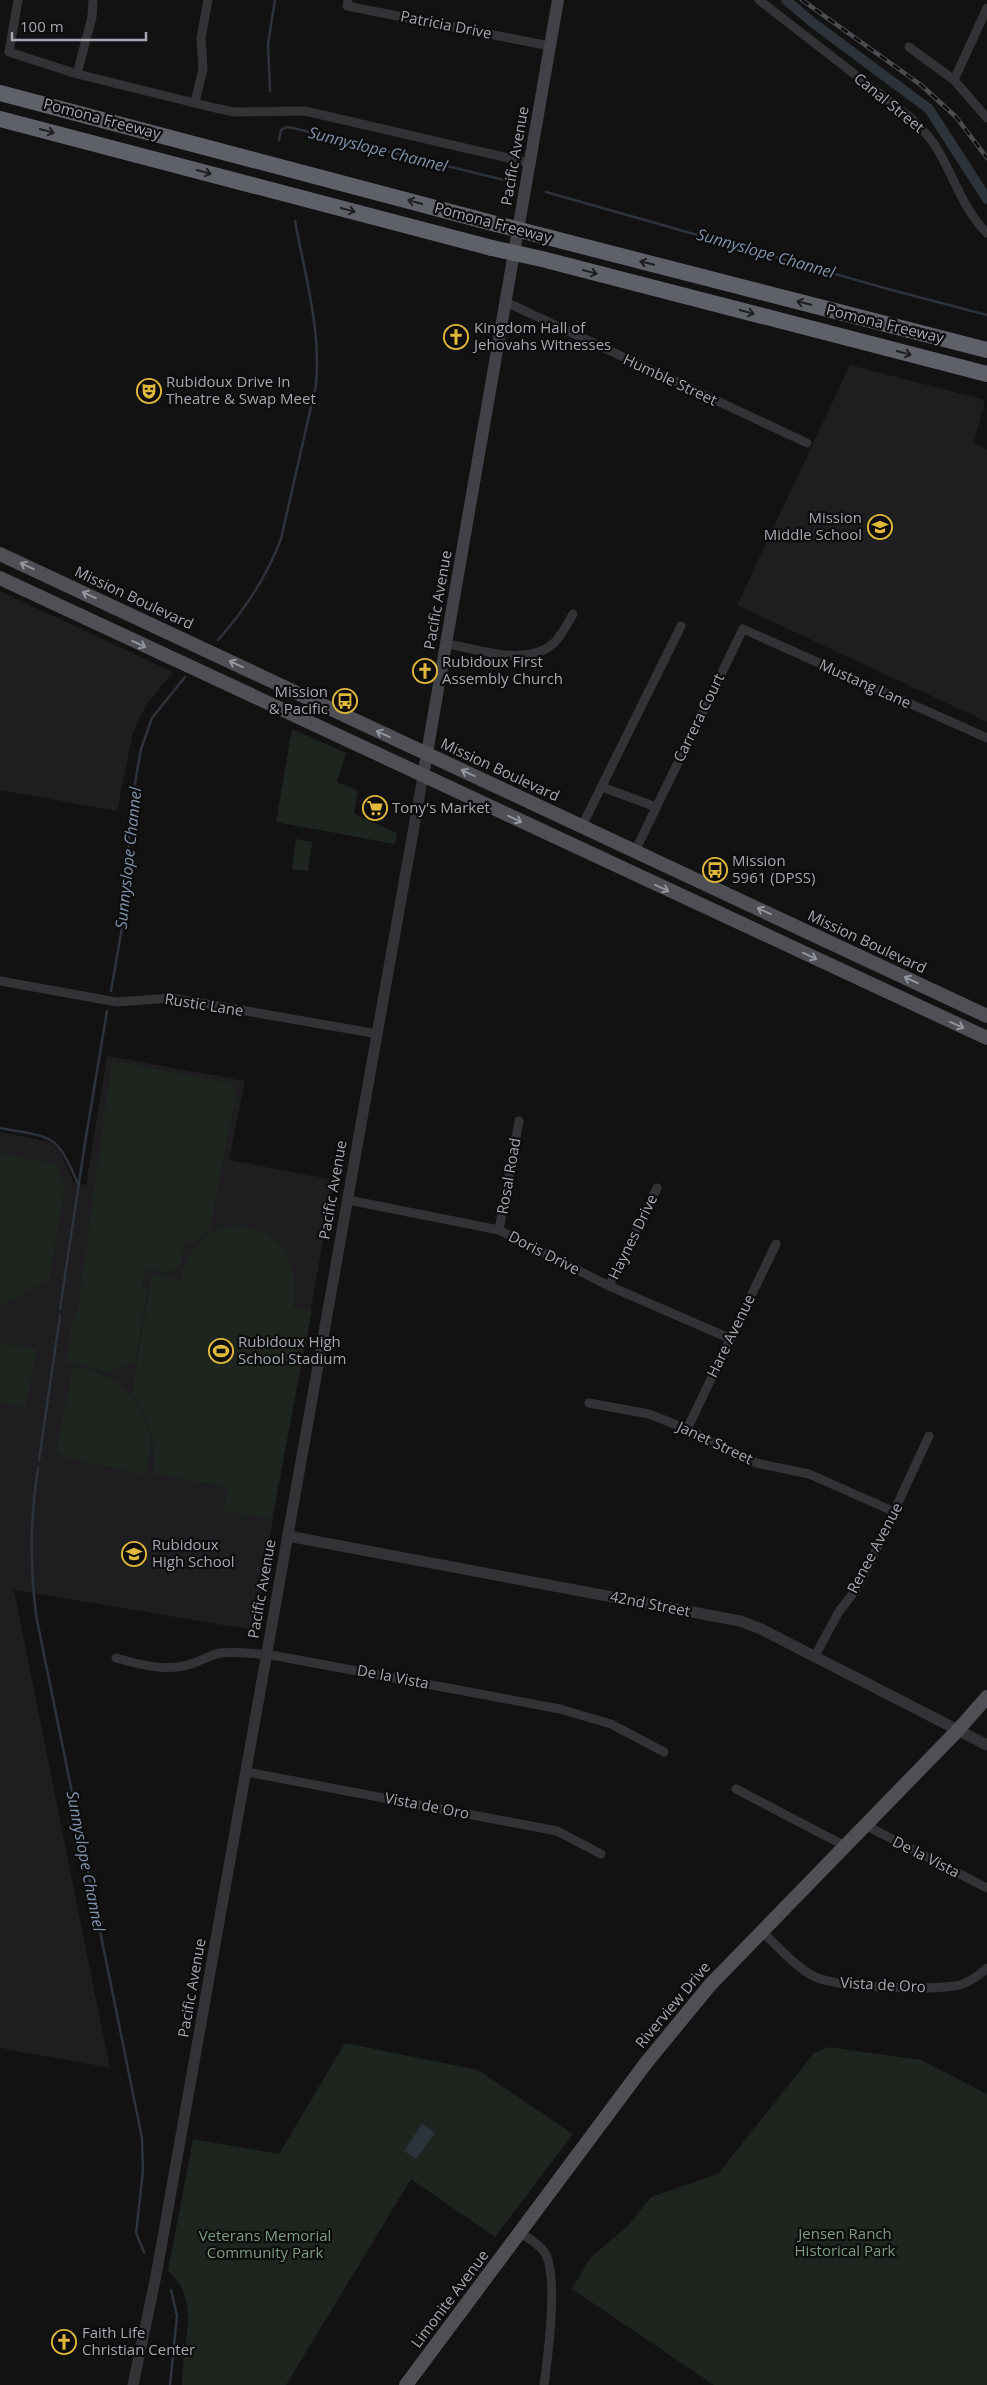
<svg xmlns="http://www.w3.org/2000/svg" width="987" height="2385" font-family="'Open Sans',sans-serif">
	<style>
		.built { fill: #1e1e20 }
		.green { fill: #1e251f }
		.water { fill: #2c333a }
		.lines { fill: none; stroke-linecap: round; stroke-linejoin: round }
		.stream { stroke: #2c333a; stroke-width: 2.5 }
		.canal { stroke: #2c333a; stroke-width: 10 }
		.minor { stroke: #333337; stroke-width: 9 }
		.tertiary { stroke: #333337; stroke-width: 11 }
		.secondary { stroke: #414247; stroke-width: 12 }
		.primary { stroke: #4f5056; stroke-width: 14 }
		.motorway { stroke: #5f6168; stroke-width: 16 }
		.rail-casing { stroke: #4c4d52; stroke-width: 4.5 }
		.rail { stroke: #0d0d0e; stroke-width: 2.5; stroke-dasharray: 8; stroke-linecap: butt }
		.motorway-bridge { stroke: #5f6168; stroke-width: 16 }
		.oneway { stroke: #1d1e20 }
		.oneway2 { stroke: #9396a0 }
		.labels { text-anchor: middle; stroke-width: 4.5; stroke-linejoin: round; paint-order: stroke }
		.street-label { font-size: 15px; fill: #a4a7b2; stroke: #0d0d0e }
		.poi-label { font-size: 15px; fill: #a4a7b2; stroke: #0d0d0e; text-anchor: start }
		.park-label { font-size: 15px; fill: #7d9c81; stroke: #0d0d0e }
		.water-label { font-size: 16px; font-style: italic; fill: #7e92ab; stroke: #0d0d0e }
	</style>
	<rect width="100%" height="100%" fill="#121213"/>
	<g class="built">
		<path d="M 850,365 L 985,400 L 974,443 L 987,450 L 987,722 L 737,605 Z"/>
		<path d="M 0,591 L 173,672 L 146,705 L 133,732 L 117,811 L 0,790 Z"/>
		<path d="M 107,1056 L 245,1081 L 229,1160 L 334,1180 L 253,1630 L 14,1590 L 110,2068 L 0,2048 L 0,1132 L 50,1142 L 60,1151 L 74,1183 L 86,1185 Z"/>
	</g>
	<g class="green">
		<path d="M 292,729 L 346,753 L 337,782 L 358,790 L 354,814 L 397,833 L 395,844 L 276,822 Z"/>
		<path d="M 296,839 L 312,842 L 308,871 L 292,869 Z"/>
		<path d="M 112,1061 L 231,1083 L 236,1092 L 210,1229 L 194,1242 L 185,1242 L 180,1266 L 169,1273 L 145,1269 L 141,1289 L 147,1290 L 135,1363 L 121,1366 L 109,1373 L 86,1365 L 67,1362 L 72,1321 L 77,1315 Z"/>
		<path d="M 0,1153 L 58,1165 L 64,1190 L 49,1279 L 0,1307 Z"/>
		<path d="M 239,1226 C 285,1231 299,1266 293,1307 L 312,1311 L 271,1519 L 224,1511 L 228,1487 L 154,1474 C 157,1442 150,1418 132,1392 L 152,1275 L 181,1280 C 189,1246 203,1229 239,1226 Z"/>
		<path d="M 0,1343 L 36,1349 L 26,1407 L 0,1403 Z"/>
		<path d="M 73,1367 C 114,1370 149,1402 150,1444 C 150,1454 147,1465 146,1475 L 63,1457 L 57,1449 Z"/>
		<path d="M 345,2043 L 478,2070 L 573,2134 L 495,2237 L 411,2179 L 286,2385 L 182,2385 C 181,2346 203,2300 168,2271 L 193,2139 L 279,2154 Z"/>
		<path d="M 828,2047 L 921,2060 L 987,2094 L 987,2385 L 714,2385 L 572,2289 L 590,2258 L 629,2225 L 651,2197 L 718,2174 L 814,2053 Z"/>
	</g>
	<path class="water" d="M 422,2124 L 435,2133 L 416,2159 L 404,2151 Z"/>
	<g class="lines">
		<g class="stream">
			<path d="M 270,91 L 268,44 L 275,0"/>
			<path d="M 279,140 L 281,130 L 286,127 L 293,128 L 512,182"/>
			<path d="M 546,192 L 888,289 L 987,315"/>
			<path d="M 218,640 C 246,609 266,578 281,539 L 316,385 C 321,329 305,275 295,221"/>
			<path d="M 111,991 L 128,893 L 129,818 L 141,749 L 152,718 L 185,677"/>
			<path d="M 0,1128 C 53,1138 56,1132 78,1184"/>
			<path d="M 60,1309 L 85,1143 L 107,1011"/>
			<path d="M 39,1460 L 60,1316"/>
			<path d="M 38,1468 C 30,1520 30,1563 36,1615 L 142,2138 L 143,2171 L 136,2233 L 144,2252"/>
			<path d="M 170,2385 L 177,2316 L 171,2290"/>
		</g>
		<path class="canal" d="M 786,0 L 812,22 L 929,109 L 987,199"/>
		<g class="minor">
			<path d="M 18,0 L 9,52 L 77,74 L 215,108 L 234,112 L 305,111 L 530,163"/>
			<path d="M 348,0 L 347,6 L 550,46"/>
			<path d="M 759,0 L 911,118 C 920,128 930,136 936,147 C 954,176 963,210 987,233"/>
			<path d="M 909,47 L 954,80 L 987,118"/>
			<path d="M 77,74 L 92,17 L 93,0"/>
			<path d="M 954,80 L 987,8"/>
			<path d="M 195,102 L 203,69 L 201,38 L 208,0"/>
			<path d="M 506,302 L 807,443"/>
			<path d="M 447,644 C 481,649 525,668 554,643 C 562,635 568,623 573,614"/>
			<path d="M 602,787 L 656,807"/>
			<path d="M 582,826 L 681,626"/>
			<path d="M 635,851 L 743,629 L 987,738"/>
			<path d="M 0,981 L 117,1002 L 172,998 L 378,1034"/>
			<path d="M 348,1200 L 499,1230 L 609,1286 L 729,1338"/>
			<path d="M 499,1230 L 519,1121"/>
			<path d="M 609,1286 L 657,1188"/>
			<path d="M 589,1403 L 649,1414 L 687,1429 L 756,1463 L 809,1474 L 895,1512"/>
			<path d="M 687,1429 L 776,1244"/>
			<path d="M 815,1656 L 838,1613 L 857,1588 L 870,1563 L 929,1436"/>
			<path d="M 116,1658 C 141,1665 166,1672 191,1664 C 201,1661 210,1655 220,1653 C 239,1651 258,1654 277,1656 L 560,1709 L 611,1724 L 664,1752"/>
			<path d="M 247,1772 L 557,1831 L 601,1854"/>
			<path d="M 736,1789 L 845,1846"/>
			<path d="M 865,1825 L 987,1888"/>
			<path d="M 761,1931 C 777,1945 793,1965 813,1976 C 836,1988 926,1990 954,1986 C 966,1985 978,1976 987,1968"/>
			<path d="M 520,2233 C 529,2238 541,2245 546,2255 C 558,2280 548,2356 544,2385"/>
		</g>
		<g class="tertiary">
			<path d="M 288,1536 L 740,1621 L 761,1629 L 987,1745"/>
			<path d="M 133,2385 L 156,2276 L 423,776"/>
		</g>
		<path class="secondary" d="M 423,776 L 558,0"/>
		<g class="primary">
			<path d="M 0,554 L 987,1016"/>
			<path d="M 0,578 L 987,1038"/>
			<path d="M 406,2385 L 646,2063 L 710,1985 L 958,1730 L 987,1697"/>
		</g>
		<g class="motorway">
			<path d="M 0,93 L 496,224"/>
			<path d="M 0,119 L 492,248"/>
			<path d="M 547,237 L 987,350"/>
			<path d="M 542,259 L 987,374"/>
		</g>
		<defs>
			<path id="rail" d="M 802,0 L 921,85 L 956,117 L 987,158"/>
		</defs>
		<use href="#rail" class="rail-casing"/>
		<use href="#rail" class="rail"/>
		<g class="motorway-bridge">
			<path d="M 496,224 L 547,237"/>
			<path d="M 492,248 L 542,259"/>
		</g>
	</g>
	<defs><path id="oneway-shaft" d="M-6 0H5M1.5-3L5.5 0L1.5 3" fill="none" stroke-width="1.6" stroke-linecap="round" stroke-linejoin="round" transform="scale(1.25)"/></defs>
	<g class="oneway">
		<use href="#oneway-shaft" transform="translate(47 131) rotate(15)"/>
		<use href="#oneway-shaft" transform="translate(204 172) rotate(15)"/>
		<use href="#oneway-shaft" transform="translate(415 202) rotate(-165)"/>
		<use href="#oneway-shaft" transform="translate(348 210) rotate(15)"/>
		<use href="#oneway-shaft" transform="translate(647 263) rotate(-166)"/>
		<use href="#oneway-shaft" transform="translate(590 272) rotate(15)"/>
		<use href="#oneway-shaft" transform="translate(804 303) rotate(-166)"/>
		<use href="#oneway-shaft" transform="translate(747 312) rotate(15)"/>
		<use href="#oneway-shaft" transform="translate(904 353) rotate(15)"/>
	</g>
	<g class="oneway2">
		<use href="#oneway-shaft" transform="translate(27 566) rotate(-155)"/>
		<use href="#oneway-shaft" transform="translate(89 595) rotate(-155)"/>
		<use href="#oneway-shaft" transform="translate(139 644) rotate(25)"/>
		<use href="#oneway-shaft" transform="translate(236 664) rotate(-155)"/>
		<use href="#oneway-shaft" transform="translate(383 734) rotate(-155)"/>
		<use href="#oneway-shaft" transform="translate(468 773) rotate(-155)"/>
		<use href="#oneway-shaft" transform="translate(515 819) rotate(25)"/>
		<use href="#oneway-shaft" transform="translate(662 888) rotate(25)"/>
		<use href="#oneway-shaft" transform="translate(764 911) rotate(-155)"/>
		<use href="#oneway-shaft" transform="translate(810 956) rotate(25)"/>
		<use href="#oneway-shaft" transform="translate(911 980) rotate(-155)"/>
		<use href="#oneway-shaft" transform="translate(957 1025) rotate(25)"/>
	</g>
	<defs>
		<symbol id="church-ring" viewBox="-11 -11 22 22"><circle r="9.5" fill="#0d0d0e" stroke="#e0b83c" stroke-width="1.5"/><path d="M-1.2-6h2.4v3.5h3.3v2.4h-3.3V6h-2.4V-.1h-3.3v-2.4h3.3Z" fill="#e0b83c"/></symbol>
		<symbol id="theatre-ring" viewBox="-11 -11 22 22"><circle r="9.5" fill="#0d0d0e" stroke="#e0b83c" stroke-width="1.5"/><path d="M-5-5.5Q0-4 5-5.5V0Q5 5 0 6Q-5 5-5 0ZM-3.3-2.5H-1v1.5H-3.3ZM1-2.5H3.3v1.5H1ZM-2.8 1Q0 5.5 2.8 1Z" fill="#e0b83c"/></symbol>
		<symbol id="school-ring" viewBox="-11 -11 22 22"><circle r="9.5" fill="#0d0d0e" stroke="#e0b83c" stroke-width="1.5"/><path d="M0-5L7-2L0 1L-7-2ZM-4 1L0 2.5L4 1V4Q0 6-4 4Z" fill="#e0b83c"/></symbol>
		<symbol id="bus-ring" viewBox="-11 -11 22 22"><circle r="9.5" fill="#0d0d0e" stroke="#e0b83c" stroke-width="1.5"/><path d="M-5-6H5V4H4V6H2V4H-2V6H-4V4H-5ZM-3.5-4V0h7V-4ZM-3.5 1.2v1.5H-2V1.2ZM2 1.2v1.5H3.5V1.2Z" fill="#e0b83c"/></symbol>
		<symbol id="supermarket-ring" viewBox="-11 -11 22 22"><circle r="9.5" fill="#0d0d0e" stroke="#e0b83c" stroke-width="1.5"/><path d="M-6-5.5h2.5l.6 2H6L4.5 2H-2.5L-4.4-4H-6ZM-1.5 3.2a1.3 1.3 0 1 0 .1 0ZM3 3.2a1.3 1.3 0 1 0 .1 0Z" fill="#e0b83c"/></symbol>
		<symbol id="stadium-ring" viewBox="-11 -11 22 22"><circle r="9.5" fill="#0d0d0e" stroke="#e0b83c" stroke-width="1.5"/><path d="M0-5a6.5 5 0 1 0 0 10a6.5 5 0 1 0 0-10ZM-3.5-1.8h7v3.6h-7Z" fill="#e0b83c"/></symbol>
	</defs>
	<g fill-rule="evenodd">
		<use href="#church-ring" x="442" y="323" width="28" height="28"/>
		<use href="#theatre-ring" x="135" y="377" width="28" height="28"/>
		<use href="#school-ring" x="866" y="513" width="28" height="28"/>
		<use href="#church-ring" x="411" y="657" width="28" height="28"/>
		<use href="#bus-ring" x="331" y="687" width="28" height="28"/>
		<use href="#supermarket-ring" x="361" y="794" width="28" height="28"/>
		<use href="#bus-ring" x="701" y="856" width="28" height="28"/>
		<use href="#stadium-ring" x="207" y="1337" width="28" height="28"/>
		<use href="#school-ring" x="120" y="1540" width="28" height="28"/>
		<use href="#church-ring" x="50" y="2328" width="28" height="28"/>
	</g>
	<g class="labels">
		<g class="street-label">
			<text transform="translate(446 25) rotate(11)" y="5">Patricia Drive</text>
			<text transform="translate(889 103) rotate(39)" y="5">Canal Street</text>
			<text transform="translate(102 119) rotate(15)" y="5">Pomona Freeway</text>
			<text transform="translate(515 156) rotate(-80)" y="5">Pacific Avenue</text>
			<text transform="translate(493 223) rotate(15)" y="5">Pomona Freeway</text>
			<text transform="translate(885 324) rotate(14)" y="5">Pomona Freeway</text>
			<text transform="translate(670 380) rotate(25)" y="5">Humble Street</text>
			<text transform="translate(134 598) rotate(25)" y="5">Mission Boulevard</text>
			<text transform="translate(438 600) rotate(-80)" y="5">Pacific Avenue</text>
			<text transform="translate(865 684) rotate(24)" y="5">Mustang Lane</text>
			<text transform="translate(699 718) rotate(-64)" y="5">Carrera Court</text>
			<text transform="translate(500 770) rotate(25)" y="5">Mission Boulevard</text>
			<text transform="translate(867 942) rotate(25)" y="5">Mission Boulevard</text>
			<text transform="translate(204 1005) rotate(9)" y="5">Rustic Lane</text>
			<text transform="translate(509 1176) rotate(-80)" y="5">Rosal Road</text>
			<text transform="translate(333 1190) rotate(-80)" y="5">Pacific Avenue</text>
			<text transform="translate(633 1237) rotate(-64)" y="5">Haynes Drive</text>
			<text transform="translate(544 1253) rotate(27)" y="5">Doris Drive</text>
			<text transform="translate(731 1336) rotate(-64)" y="5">Hare Avenue</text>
			<text transform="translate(715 1443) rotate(25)" y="5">Janet Street</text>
			<text transform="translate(875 1548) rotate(-62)" y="5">Renee Avenue</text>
			<text transform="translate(262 1589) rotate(-80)" y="5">Pacific Avenue</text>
			<text transform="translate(650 1604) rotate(11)" y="5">42nd Street</text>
			<text transform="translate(393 1677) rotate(11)" y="5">De la Vista</text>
			<text transform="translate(427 1806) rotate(11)" y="5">Vista de Oro</text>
			<text transform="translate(926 1857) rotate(27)" y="5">De la Vista</text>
			<text transform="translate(883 1985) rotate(3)" y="5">Vista de Oro</text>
			<text transform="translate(192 1988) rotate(-80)" y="5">Pacific Avenue</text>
			<text transform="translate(673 2005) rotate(-50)" y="5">Riverview Drive</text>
			<text transform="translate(450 2299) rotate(-53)" y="5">Limonite Avenue</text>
		</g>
		<g class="poi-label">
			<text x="474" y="333">Kingdom Hall of<tspan x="474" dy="17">Jehovahs Witnesses</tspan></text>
			<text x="166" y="387">Rubidoux Drive In<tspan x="166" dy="17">Theatre &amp; Swap Meet</tspan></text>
			<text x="862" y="523" text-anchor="end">Mission<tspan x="862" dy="17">Middle School</tspan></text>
			<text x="442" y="667">Rubidoux First<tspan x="442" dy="17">Assembly Church</tspan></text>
			<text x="328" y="697" text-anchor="end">Mission<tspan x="328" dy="17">&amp; Pacific</tspan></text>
			<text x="392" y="813">Tony's Market</text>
			<text x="732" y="866">Mission<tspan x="732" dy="17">5961 (DPSS)</tspan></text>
			<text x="238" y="1347">Rubidoux High<tspan x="238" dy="17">School Stadium</tspan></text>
			<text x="152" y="1550">Rubidoux<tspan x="152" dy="17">High School</tspan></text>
			<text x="82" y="2338">Faith Life<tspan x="82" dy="17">Christian Center</tspan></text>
		</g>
		<g class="park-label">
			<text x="845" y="2239">Jensen Ranch<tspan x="845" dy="17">Historical Park</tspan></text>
			<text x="265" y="2241">Veterans Memorial<tspan x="265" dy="17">Community Park</tspan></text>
		</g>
		<g class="water-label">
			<text transform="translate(378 149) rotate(14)" y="6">Sunnyslope Channel</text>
			<text transform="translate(766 253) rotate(16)" y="6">Sunnyslope Channel</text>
			<text transform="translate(128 858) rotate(-84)" y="6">Sunnyslope Channel</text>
			<text transform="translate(86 1861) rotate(79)" y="6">Sunnyslope Channel</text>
		</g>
	</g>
	<path d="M12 32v8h134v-8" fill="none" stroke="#a4a7b2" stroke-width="2.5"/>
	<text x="20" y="32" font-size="15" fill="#a4a7b2" stroke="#0d0d0e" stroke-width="4" paint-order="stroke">100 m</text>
</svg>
